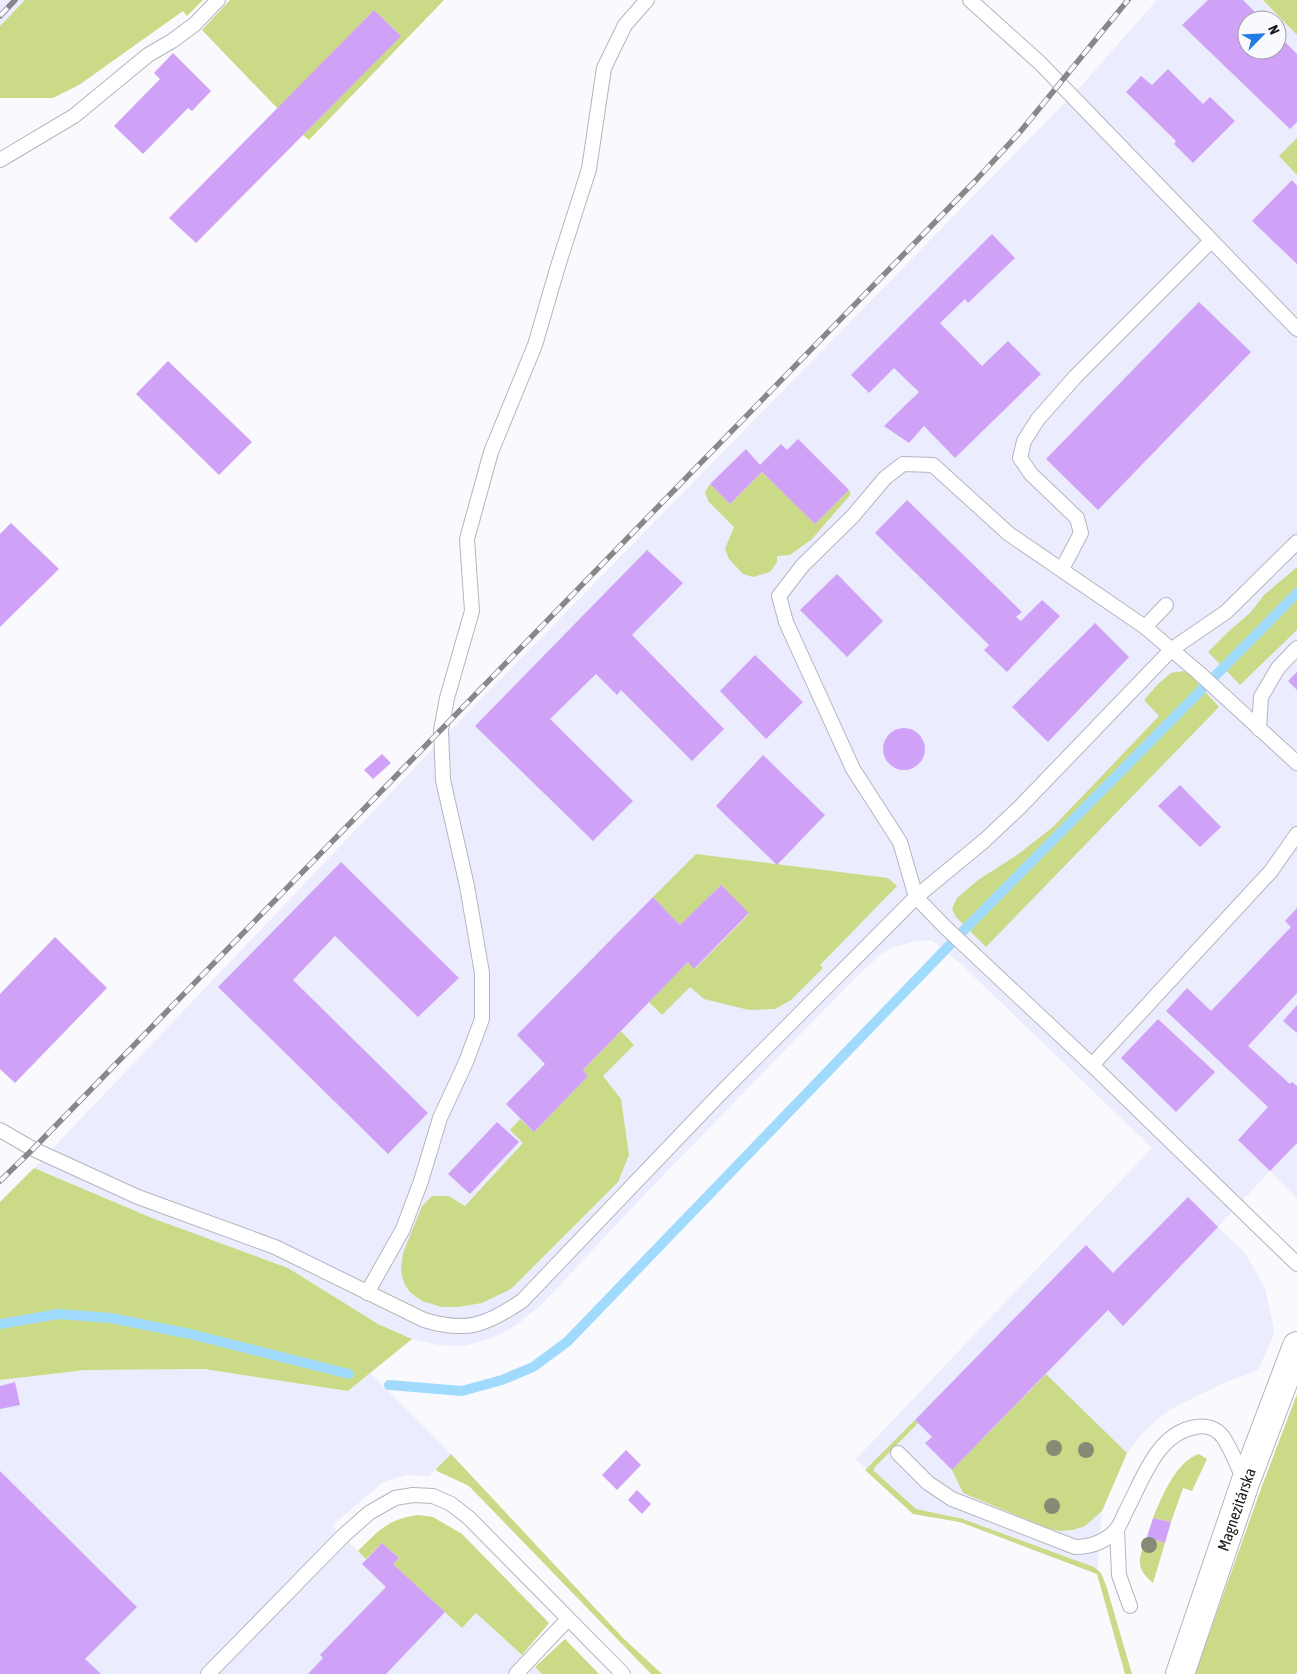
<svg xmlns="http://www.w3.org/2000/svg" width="1297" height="1674" font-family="'Asap Condensed',sans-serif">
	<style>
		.built { fill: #ececff; fill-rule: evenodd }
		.green { fill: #cbda86 }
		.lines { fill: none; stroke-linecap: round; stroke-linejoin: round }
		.stream { stroke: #a0dbfd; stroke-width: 10 }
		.building { fill: #d0a2f7 }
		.lane-casing { stroke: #b5b5c0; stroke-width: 16 }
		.street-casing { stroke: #b5b5c0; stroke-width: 30 }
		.lane { stroke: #fff; stroke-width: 14 }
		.street { stroke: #fff; stroke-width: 28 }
		.rail-casing { stroke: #88888c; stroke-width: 5.5 }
		.rail { stroke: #f9f9fe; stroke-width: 4; stroke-dasharray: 11; stroke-linecap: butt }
		.tree { fill: #888a75 }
		.labels { text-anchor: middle; stroke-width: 4.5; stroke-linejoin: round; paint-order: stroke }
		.street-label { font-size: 16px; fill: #1c1c20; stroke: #f9f9fe }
	</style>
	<rect width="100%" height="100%" fill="#f9f9fe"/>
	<g class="built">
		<path d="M 0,0 L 25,0 L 0,26 Z"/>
		<path d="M 1157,0 L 1263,0 L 1297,35 L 1297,1198 L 1270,1171 L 1218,1227 L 1245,1253 L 1265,1288 L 1274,1329 L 1272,1339 L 1258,1370 L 1226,1382 L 1175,1407 L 1160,1417 L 1140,1436 L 1127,1453 L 1102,1511 L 1097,1574 L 960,1522 L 913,1514 L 856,1459 L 1152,1148 L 963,966 L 932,940 L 916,941 L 891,948 L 878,957 L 859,974 L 645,1194 L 542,1304 L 518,1324 L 495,1337 L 465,1346 L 438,1345 L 412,1339 L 378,1324 L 347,1305 L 152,1218 L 34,1168 L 441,740 L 1081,86 ZM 1247,20 L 1277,20 L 1277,50 L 1247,50 Z"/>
		<path d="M 204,1369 L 348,1391 L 370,1373 L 451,1454 L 429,1476 L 405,1475 L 383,1482 L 332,1526 L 366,1559 L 382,1543 L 399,1558 L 394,1564 L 462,1628 L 476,1613 L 542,1674 L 0,1674 L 0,1380 L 85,1370 Z"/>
	</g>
	<g class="green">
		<path d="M 25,0 L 203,0 L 187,16 L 183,11 L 79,85 L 53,98 L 0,98 L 0,26 Z"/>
		<path d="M 230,0 L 444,0 L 309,140 L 303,135 L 400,35 L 374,10 L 278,109 L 202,30 Z"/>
		<path d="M 1263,0 L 1297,0 L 1297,35 Z"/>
		<path d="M 1297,138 L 1297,175 L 1279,156 Z"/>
		<path d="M 762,472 L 815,524 L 849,490 L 851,494 L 812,539 L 790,555 L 777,556 L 777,562 L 770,572 L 753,577 L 743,574 L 729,559 L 725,549 L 734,527 L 708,501 L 705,492 L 710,484 L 730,504 Z"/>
		<path d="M 1297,567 L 1297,630 L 1240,685 L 1208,652 L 1229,631 L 1250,613 L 1264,595 Z"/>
		<path d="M 1184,671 L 1191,676 L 1219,707 L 986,947 L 956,917 L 952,909 L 957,898 L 978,880 L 1017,855 L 1053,827 L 1159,716 L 1144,700 L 1158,684 L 1171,673 Z"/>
		<path d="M 696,854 L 888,878 L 897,886 L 820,965 L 823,968 L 791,1000 L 775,1009 L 749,1010 L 704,999 L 690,987 L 662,1015 L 649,1002 L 688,962 L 695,969 L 749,914 L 721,885 L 680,925 L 653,897 Z"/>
		<path d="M 621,1031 L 634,1045 L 603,1076 L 621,1099 L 629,1155 L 618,1182 L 511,1289 L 482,1303 L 458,1307 L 441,1307 L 432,1304 L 422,1301 L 410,1292 L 405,1285 L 402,1276 L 401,1267 L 403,1253 L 422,1206 L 432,1196 L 449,1196 L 465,1206 L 523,1143 L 510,1130 L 520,1119 L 534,1132 L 588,1076 L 583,1070 Z"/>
		<path d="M 34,1168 L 152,1218 L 288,1268 L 378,1324 L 412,1339 L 348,1391 L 204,1369 L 85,1370 L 0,1380 L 0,1202 Z"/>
		<path d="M 1046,1374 L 1127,1453 L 1102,1511 L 1085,1526 L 1073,1530 L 1059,1531 L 1044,1527 L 963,1493 L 952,1470 Z"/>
		<path d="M 1297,1394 L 1297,1672 L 1296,1674 L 1195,1674 L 1262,1486 Z"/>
		<path d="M 915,1420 L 918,1423 L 874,1468 L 874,1471 L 916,1509 L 963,1519 L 1094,1567 L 1101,1573 L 1106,1585 L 1132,1674 L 1125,1674 L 1097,1574 L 960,1522 L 913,1514 L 865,1470 Z"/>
		<path d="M 451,1454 L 623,1638 L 662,1674 L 651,1674 L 469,1486 L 437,1471 L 436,1469 Z"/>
		<path d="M 1199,1454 L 1207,1459 L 1192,1491 L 1183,1488 L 1171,1522 L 1153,1518 C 1161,1498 1177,1460 1199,1454 Z"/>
		<path d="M 418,1515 L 433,1517 L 462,1534 L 549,1623 L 522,1655 L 476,1613 L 462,1628 L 393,1564 L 399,1558 L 382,1543 L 366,1559 L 358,1551 C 378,1531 388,1519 418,1515 Z"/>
		<path d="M 1147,1537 L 1165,1543 L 1153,1583 C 1134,1567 1139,1557 1147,1537 Z"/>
		<path d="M 565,1639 L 599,1674 L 542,1674 L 535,1667 Z"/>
	</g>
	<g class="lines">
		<g class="stream">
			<path d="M 0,1324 L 58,1314 L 111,1318 L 190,1334 L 349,1374"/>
			<path d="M 389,1385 L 462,1391 L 502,1380 L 533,1367 L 567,1342 L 969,925 L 1297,593"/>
		</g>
	</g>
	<g class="building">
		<path d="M 1208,0 L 1243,0 L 1263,20 L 1247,20 L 1247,50 L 1277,50 L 1277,34 L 1297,54 L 1297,122 L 1290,129 L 1182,25 Z"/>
		<path d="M 374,10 L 401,36 L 196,243 L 169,218 Z"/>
		<path d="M 173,53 L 211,91 L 192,111 L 188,108 L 143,154 L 114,126 L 160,79 L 154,73 Z"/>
		<path d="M 1168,69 L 1203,104 L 1210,97 L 1235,121 L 1193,163 L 1174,144 L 1176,141 L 1126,92 L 1141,76 L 1152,85 Z"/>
		<path d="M 1292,180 L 1297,186 L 1297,264 L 1252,221 Z"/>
		<path d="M 992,234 L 1015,258 L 968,303 L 965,299 L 940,323 L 982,366 L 1008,341 L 1041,374 L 955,458 L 924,426 L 909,443 L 884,426 L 919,392 L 894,368 L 869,393 L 851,375 Z"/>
		<path d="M 1199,302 L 1251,352 L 1098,510 L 1046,459 Z"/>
		<path d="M 168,361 L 252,442 L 219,475 L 136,394 Z"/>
		<path d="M 798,439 L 849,490 L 815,524 L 762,472 L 730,504 L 710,484 L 746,449 L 760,465 L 781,444 L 787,450 Z"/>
		<path d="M 907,500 L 1022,612 L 1016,617 L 1021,621 L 1042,600 L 1060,616 L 1007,672 L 984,650 L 989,645 L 875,533 Z"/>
		<path d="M 11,523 L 59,569 L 0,627 L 0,534 Z"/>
		<path d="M 647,550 L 683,583 L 632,635 L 724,729 L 692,761 L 621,690 L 617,695 L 596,674 L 550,719 L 633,801 L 593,841 L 475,726 Z"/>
		<path d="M 837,574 L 883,621 L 847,657 L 800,610 Z"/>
		<path d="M 1095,623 L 1129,657 L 1048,742 L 1012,707 Z"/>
		<path d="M 755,655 L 803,702 L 766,739 L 720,691 Z"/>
		<path d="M 1297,672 L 1297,690 L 1288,681 Z"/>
		<circle cx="904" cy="749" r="21"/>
		<path d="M 382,754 L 391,763 L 373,779 L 364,770 Z"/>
		<path d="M 763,755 L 825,815 L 777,865 L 716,806 Z"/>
		<path d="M 1180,785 L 1221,827 L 1200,847 L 1158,806 Z"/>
		<path d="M 341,862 L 459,978 L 418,1017 L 335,936 L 293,980 L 428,1113 L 388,1154 L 218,987 Z"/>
		<path d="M 721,885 L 749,913 L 694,969 L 688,962 L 583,1070 L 588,1076 L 534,1132 L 506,1104 L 545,1064 L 517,1035 L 653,897 L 680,925 Z"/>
		<path d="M 1297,908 L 1297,993 L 1248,1046 L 1290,1084 L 1292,1082 L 1297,1086 L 1297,1143 L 1270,1171 L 1238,1140 L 1268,1107 L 1166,1011 L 1187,988 L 1211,1011 L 1291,927 L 1285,921 Z"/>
		<path d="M 55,937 L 107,988 L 15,1083 L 0,1069 L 0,994 Z"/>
		<path d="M 1297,1005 L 1297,1033 L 1283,1021 Z"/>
		<path d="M 1158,1019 L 1215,1072 L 1176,1112 L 1121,1058 Z"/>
		<path d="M 497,1122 L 519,1142 L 470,1194 L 448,1174 Z"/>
		<path d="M 1188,1197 L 1218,1227 L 1123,1326 L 1108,1310 L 952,1470 L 925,1443 L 932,1437 L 915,1420 L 1086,1245 L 1113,1273 Z"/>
		<path d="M 15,1382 L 20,1405 L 0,1409 L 0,1386 Z"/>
		<path d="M 626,1450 L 641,1465 L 617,1490 L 602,1475 Z"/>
		<path d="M 0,1471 L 137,1607 L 85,1659 L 101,1674 L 0,1674 Z"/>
		<path d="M 637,1490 L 651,1504 L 642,1514 L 628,1500 Z"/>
		<path d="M 1153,1518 L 1171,1522 L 1165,1543 L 1147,1537 Z"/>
		<path d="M 382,1543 L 399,1558 L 393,1564 L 445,1612 L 386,1674 L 308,1674 L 323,1658 L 320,1655 L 386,1587 L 362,1564 Z"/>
	</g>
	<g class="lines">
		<defs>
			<g id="lane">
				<path d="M 970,0 L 1040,63 L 1297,329"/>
				<path d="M 0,160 L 74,116 L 148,55 L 172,41 L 195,24 L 218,0"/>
				<path d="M 1297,542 L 1226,612 L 1172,649 L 1020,807 L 985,840 L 916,897 L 900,842 L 853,769 L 786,622 L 779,596 L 803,565 L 853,516 L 885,478 L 903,464 L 933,465 L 1009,534 L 1145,627 L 1199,673 L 1297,763"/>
				<path d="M 1062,569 L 1081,533 L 1077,518 L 1031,474 L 1020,458 L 1024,441 L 1038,419 L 1076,376 L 1211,241"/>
				<path d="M 1145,627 L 1166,605"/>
				<path d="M 1259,729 L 1261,697 L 1278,668 L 1297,648"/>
				<path d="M 1092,1065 L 1271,871 L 1297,834"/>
				<path d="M 0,1130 L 33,1149 L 138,1197 L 275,1247 L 424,1320 C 467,1333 486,1325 522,1301 L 718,1096 L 916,897 L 945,927 L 1092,1065 L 1297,1264"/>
				<path d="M 367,1293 L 403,1229 L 421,1181 L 440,1118 L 466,1062 L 482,1019 L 482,973 L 467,886 L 443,780 L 441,730 L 447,698 L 472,611 L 467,539 L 491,452 L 535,345 L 558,266 L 589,169 L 604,68 L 625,25 L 647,0"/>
				<path d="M 898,1453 L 928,1483 L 952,1499 L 1075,1547 C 1091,1547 1105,1542 1116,1530 C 1120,1525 1123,1518 1125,1513 C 1142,1482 1156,1433 1196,1427 C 1206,1425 1216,1428 1223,1437 C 1232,1450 1238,1468 1245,1482"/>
				<path d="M 1117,1529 L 1119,1575 L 1130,1606"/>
				<path d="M 208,1674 L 343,1536 L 369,1513 L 395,1498 L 413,1495 L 433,1496 L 451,1504 L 469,1518 L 623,1674"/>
				<path d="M 516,1674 L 568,1619"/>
			</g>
			<g id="street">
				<path id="s1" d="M 1180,1674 L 1245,1483 L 1297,1346"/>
			</g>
		</defs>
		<use href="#lane" class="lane-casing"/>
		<use href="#street" class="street-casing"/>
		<use href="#lane" class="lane"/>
		<use href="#street" class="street"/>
		<defs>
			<g id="rail">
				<path d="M 0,16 L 15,0"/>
				<path d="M 0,1181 L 33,1149 L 977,179 L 1020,132 L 1128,0"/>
			</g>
		</defs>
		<use href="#rail" class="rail-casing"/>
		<use href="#rail" class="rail"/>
	</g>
	<g class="tree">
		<circle cx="1054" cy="1448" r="8"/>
		<circle cx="1086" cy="1450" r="8"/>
		<circle cx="1052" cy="1506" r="8"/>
		<circle cx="1149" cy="1545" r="8"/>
	</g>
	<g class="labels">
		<g class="street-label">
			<text dy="6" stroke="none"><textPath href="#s1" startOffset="174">Magnezitárska</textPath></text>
		</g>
	</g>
	<g transform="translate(1262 35) rotate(66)"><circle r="24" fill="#f9f9fe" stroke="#a1a1a5"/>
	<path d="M0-4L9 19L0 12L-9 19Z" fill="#217be4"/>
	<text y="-8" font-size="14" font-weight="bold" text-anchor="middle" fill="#1c1c20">N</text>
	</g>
</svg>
